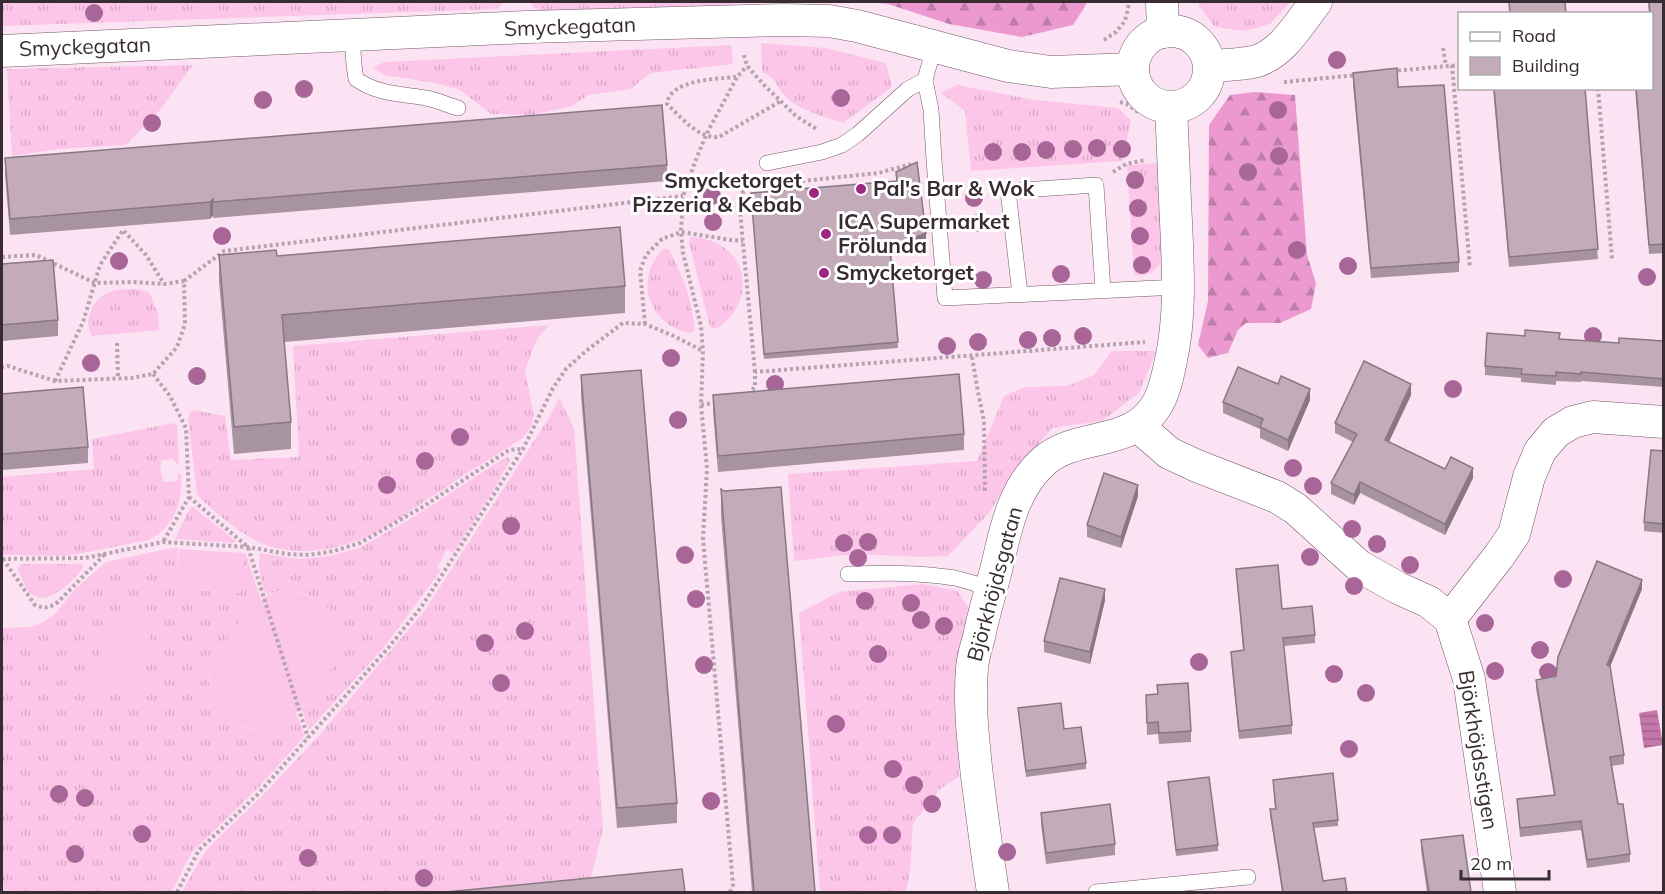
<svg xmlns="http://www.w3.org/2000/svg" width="1665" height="894" font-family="Mulish,sans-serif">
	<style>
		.grass { fill: url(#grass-tufts) }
		.forest { fill: url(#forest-firs) }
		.garden { fill: #fcc6e9 }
		.water { fill: url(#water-rules) }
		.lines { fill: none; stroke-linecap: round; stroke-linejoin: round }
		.service-casing { stroke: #6f5a68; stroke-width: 16 }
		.minor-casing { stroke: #6f5a68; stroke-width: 33 }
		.path { stroke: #b7a3b0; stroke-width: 4; stroke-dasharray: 3 3; stroke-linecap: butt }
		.service { stroke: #fff; stroke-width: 15 }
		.minor { stroke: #fff; stroke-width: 32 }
		.tree { fill: #a86698 }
		.wall { fill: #a893a0 }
		.shaded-wall { fill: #887882 }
		.building { fill: #c3abba; stroke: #887882; stroke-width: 1.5 }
		.poi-dot { fill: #9d2780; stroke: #fff; stroke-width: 2 }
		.labels { text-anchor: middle; stroke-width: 6; stroke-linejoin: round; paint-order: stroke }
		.street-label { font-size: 21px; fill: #362c32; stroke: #fff }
		.poi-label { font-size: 21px; font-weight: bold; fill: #362c32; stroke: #fff; text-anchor: start }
	</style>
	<defs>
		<pattern id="grass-tufts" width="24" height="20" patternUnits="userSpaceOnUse" patternTransform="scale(1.5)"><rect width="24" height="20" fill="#fcc6e9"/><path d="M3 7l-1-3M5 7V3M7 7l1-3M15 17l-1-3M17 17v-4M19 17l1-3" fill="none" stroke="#d9aac8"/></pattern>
		<pattern id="forest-firs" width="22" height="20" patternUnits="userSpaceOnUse" patternTransform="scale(1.5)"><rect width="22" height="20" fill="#eb99d0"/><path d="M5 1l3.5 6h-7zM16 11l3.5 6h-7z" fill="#bf7da9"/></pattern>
		<pattern id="water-rules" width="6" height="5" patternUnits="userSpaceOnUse" patternTransform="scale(1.5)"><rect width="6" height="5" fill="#c577ac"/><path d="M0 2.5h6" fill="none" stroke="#a1628d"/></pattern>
	</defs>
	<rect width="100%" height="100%" fill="#fce3f3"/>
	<g class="grass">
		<path d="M 2,2 L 503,2 L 498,9 L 2,26 Z"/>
		<path d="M 531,2 L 734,2 L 735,6 L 541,12 L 533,7 Z"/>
		<path d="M 1199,2 L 1290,2 L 1270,24 L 1245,31 L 1215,27 L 1199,6 Z"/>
		<path d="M 761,43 L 825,48 L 886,63 L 892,87 L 843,123 C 826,117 797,110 785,96 C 775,85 777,79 762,72 Z"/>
		<path d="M 731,45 L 733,64 L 650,73 L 631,89 L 588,95 L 572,106 L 533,115 L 491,114 L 459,89 L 434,83 L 384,75 L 373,67 L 385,62 Z"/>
		<path d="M 193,65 L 159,111 L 126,145 L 58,149 L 12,156 L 7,69 Z"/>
		<path d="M 957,85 L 1035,100 L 1118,108 L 1131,121 L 1122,161 L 971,171 L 965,111 L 941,93 Z"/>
		<path d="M 1158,163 L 1163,257 C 1158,271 1149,277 1134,275 L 1127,165 Z"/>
		<path d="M 691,237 C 746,239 762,299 716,329 L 710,327 L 689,242 Z"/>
		<path d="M 664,248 L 669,250 C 684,278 691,297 695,330 L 691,333 C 662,329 642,302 649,273 C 651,264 657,256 664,248 Z"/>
		<path d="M 135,289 L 142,290 L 149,293 L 151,296 L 154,305 L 158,312 L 159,330 L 92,336 C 82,321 93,298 110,292 C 118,289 127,289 135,289 Z"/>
		<path d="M 549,325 L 537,339 L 525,370 L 534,416 L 530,428 L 523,438 C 491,458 459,478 428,499 C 407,513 380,534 357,541 C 331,550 299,555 272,547 C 244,538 222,518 201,499 L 197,494 L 188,418 L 190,412 L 193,410 L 225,416 L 231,460 L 299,457 L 293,346 Z"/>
		<path d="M 1112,351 L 1156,351 L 1139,393 L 1102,421 L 1052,428 L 1017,470 L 989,513 L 948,556 L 923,557 L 854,554 L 794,561 L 788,474 L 977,461 L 1004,396 L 1025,387 L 1067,386 L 1094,375 Z"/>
		<path d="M 559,398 L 574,428 L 603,829 L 590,881 L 506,892 L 182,892 L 199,861 L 208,848 L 261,797 L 316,739 L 425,610 L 549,418 Z"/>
		<path d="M 174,423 L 177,425 L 179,465 L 177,465 L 173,459 L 162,460 L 160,467 L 163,480 L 165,482 L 177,481 L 178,473 L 181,474 C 183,502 175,526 149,540 L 67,556 L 2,555 L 2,477 L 94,469 L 92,439 Z"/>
		<path d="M 508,457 L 510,461 L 496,486 L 453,553 L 447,549 L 437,568 L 441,570 L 386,645 L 309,730 L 301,707 L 334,665 L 329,609 C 311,593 290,585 267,595 C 261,584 257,567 260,553 L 298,559 L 330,556 L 359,548 L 417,515 L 501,460 Z"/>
		<path d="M 193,507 L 236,541 L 233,543 L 175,539 L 190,508 Z"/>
		<path d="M 171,548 L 178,548 L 177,589 L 240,593 L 243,553 L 246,555 L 261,600 C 246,614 212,654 209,675 C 206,706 238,736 269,730 C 280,728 288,720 296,713 L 304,734 L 303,738 L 257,789 L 194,850 L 189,857 L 172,892 L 2,892 L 2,628 L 28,627 L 38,625 L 43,622 L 54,615 L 75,589 L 106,562 Z"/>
		<path d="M 25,564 L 83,564 L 83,568 C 74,579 49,607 33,595 C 26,591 22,578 18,571 L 18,568 L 20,565 Z"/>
		<path d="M 923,584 L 957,591 L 969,608 L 956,694 L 959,777 L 940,789 L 913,823 L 910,871 L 906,892 L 820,892 L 799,613 L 839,592 Z"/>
	</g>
	<g class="forest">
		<path d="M 869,2 L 1087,2 L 1084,8 L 1073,25 L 1022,37 L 949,24 L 888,4 Z"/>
		<path d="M 1255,92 L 1295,95 L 1307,255 L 1316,283 L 1311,309 L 1280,323 L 1246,323 L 1238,330 L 1228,353 L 1208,358 L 1198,345 L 1208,301 L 1209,125 L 1230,95 Z"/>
	</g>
	<g class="garden">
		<path d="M 179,549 L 243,553 L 241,593 L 176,589 Z"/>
		<path d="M 288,590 C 322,595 354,621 337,659 C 331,673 319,684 310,696 C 299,709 288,726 269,730 C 253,733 235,725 223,714 C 213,704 206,686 210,672 C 214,652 246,611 262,599 C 270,593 279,591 288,590 Z"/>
		<path d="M 110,610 L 153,620 L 135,697 L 92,687 Z"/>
	</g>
	<path class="water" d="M 1657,710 L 1663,745 L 1644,748 L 1639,713 Z"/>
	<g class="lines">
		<defs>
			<g id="service">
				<path d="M 352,36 L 354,65 L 356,79 C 377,94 401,94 426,98 C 437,100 447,105 458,108"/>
				<path d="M 934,47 L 925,80 L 931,110 L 934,160 L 945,298 L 1179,287"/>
				<path d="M 767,163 L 822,152 L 842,145 L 858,134 L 908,89 L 925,80"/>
				<path d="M 1020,294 L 1008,191 L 1096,185 L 1103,290"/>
				<path d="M 848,574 C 884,573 919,572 955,578 C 967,581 979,585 991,588"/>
				<path d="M 1096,892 L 1248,877"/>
			</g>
			<g id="minor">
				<path d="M 1162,2 L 1163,32"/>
				<circle cx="1171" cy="69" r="38"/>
				<path d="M 2,51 L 527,27 L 784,20 L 829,21 L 857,26 L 1008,66 L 1051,72 L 1133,69"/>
				<path d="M 1210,66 C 1224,65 1242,65 1257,61 C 1283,53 1300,22 1316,2"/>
				<path d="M 1138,426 L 1169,453 L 1197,466 L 1277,497 L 1296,509 L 1359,566 L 1398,588 L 1429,602 L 1450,619 L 1469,679 L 1500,892"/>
				<path d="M 1450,619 L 1499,556 L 1514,534 L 1529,477 L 1540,451 L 1556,432 L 1573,422 L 1593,417 L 1664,422"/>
				<path d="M 993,892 C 987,854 982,815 977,776 C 973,740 969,704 972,668 C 973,657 976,647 979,637 C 984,612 992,587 998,562 C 1006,526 1015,486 1044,461 C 1079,431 1132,449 1158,403 C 1165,390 1168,375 1171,360 C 1181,314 1178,268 1176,221 C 1174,183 1173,145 1171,108"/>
			</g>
		</defs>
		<use href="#service" class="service-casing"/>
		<use href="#minor" class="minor-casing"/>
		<g class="path">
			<path d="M 1104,40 L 1116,32 L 1125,21 L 1129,4"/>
			<path d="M 1443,48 L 1446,66"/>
			<path d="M 744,55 L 747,66 L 765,86 L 796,116 L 818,130"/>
			<path d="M 1452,65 L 1470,268"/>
			<path d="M 1392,71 L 1460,65"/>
			<path d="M 736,77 C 717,79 670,79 667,104 C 681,117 698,139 719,137 L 781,101"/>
			<path d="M 1284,82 L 1357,75"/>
			<path d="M 1598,88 L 1612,259"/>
			<path d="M 1120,102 L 1127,104 L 1139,113"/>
			<path d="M 1113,172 L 1126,164 L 1145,160"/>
			<path d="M 802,181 L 878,173 L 912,164"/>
			<path d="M 2,257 L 36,255 L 95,283 L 134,282 L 164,284 L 184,281 L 185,324 L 177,347 L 153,374 L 131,378 L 55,381 L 8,366 L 2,367"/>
			<path d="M 184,281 L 224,251 L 683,196"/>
			<path d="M 645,324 L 640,271 L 646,255 L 662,239 L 681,232 L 731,240 L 743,241"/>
			<path d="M 117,343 L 118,378"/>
			<path d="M 972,357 L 978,392 L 984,421 L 985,493"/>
			<path d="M 755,372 L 739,200 C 744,187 748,187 761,185"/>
			<path d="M 153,374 L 170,396 L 186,428 L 189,497 L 163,542"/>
			<path d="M 55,381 L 83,322 L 100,265 L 123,230 L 146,255 L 164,284"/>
			<path d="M 748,394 L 755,387 L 755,372 L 1145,342"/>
			<path d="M 701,405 L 718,402"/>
			<path d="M 189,497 L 248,547 L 308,738"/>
			<path d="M 2,559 L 85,558 L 163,542 L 248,547 L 287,554 L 309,555 L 334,551 L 360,543 L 424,506 L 509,450 L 522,449"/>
			<path d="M 3,559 L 35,605 C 45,609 49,608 58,602 L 105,554"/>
			<path d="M 177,892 L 199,850 L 257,795 L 389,647 L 422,606 L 523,449 L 553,388 L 566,369 L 586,351 L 623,323 L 645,324 L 674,336 L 703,351"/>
			<path d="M 730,892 L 733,885 L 703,538 L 707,469 L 701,405 L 703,351 L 701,326 L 683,253 L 681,232 L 683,196 L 693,167 L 706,135 L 737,77 L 747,66"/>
		</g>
		<use href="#service" class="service"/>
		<use href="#minor" class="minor"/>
	</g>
	<g class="tree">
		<circle cx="94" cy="13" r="9"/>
		<circle cx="1337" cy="60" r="9"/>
		<circle cx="304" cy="89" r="9"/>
		<circle cx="841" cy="98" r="9"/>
		<circle cx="263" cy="100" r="9"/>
		<circle cx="1278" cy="110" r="9"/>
		<circle cx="152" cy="123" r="9"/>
		<circle cx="1097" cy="148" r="9"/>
		<circle cx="1073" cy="149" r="9"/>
		<circle cx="1122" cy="149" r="9"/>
		<circle cx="1046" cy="150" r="9"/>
		<circle cx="993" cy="152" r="9"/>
		<circle cx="1022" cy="152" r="9"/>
		<circle cx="1279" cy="156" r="9"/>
		<circle cx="1248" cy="172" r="9"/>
		<circle cx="1135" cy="180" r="9"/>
		<circle cx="712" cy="196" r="9"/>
		<circle cx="974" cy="198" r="9"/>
		<circle cx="1138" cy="208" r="9"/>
		<circle cx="713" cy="222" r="9"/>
		<circle cx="979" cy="223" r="9"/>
		<circle cx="222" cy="236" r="9"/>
		<circle cx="1140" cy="236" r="9"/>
		<circle cx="1297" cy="250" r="9"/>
		<circle cx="119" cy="261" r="9"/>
		<circle cx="1142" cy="265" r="9"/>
		<circle cx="1348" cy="266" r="9"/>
		<circle cx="1061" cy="274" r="9"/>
		<circle cx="1647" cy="277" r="9"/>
		<circle cx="983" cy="280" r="9"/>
		<circle cx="1083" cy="336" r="9"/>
		<circle cx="1593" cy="336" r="9"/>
		<circle cx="1052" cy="338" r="9"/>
		<circle cx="1028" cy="340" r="9"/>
		<circle cx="978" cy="342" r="9"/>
		<circle cx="947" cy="346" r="9"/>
		<circle cx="671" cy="358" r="9"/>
		<circle cx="91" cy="363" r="9"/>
		<circle cx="197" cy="376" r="9"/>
		<circle cx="775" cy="384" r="9"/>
		<circle cx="1453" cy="389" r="9"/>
		<circle cx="678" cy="420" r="9"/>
		<circle cx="460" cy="437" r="9"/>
		<circle cx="425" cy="461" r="9"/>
		<circle cx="1293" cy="468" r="9"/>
		<circle cx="387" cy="485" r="9"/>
		<circle cx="1313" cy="486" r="9"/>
		<circle cx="511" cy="526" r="9"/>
		<circle cx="1352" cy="529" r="9"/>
		<circle cx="868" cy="542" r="9"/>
		<circle cx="844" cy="543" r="9"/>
		<circle cx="1377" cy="544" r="9"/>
		<circle cx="685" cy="555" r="9"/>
		<circle cx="1310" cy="557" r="9"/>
		<circle cx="858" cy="558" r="9"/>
		<circle cx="1410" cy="565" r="9"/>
		<circle cx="1563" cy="579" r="9"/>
		<circle cx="1354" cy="586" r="9"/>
		<circle cx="696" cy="599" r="9"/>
		<circle cx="865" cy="601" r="9"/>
		<circle cx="911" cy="603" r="9"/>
		<circle cx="921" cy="620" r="9"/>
		<circle cx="1485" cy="623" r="9"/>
		<circle cx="944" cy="626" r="9"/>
		<circle cx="525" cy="631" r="9"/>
		<circle cx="485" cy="643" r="9"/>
		<circle cx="1540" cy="650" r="9"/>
		<circle cx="878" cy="654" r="9"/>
		<circle cx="1199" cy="662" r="9"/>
		<circle cx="704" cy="665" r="9"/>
		<circle cx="1495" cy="671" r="9"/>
		<circle cx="1548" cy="672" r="9"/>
		<circle cx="1334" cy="674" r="9"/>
		<circle cx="501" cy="683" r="9"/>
		<circle cx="1366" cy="693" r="9"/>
		<circle cx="836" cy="724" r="9"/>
		<circle cx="1349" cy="749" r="9"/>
		<circle cx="893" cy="769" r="9"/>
		<circle cx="914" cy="785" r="9"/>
		<circle cx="59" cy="794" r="9"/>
		<circle cx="85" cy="798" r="9"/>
		<circle cx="711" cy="801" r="9"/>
		<circle cx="932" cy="804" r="9"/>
		<circle cx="142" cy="834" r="9"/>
		<circle cx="868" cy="835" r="9"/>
		<circle cx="892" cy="835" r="9"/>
		<circle cx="1007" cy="852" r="9"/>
		<circle cx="75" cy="854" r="9"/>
		<circle cx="308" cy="858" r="9"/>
		<circle cx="424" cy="878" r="9"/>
	</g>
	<g class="wall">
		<path d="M 1648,2 L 1664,2 L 1664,253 L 1649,254 L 1635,88 L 1652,88 L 1652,14 L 1649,14 Z"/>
		<path d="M 1353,73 L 1398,87 L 1459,262 L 1459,272 L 1371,278 L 1353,84 Z"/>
		<path d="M 1493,88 L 1585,88 L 1598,259 L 1509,267 Z"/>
		<path d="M 5,158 L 667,165 L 667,181 L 213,218 L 213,215 L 210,219 L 10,235 L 5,175 Z"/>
		<path d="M 896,172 L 926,239 L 891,253 L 898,348 L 764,359 L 751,193 L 896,181 Z"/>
		<path d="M 219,255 L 277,256 L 625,286 L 625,313 L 284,342 L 291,422 L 291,449 L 234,454 L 219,282 Z"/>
		<path d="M 2,264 L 58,320 L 58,336 L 2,341 Z"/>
		<path d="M 1560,339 L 1619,343 L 1664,341 L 1664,387 L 1581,381 L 1581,382 L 1556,381 L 1556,385 L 1521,382 L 1521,378 L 1485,375 L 1485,366 Z"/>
		<path d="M 581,375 L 677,803 L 677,823 L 617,828 L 581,396 Z"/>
		<path d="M 1278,384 L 1310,400 L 1288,451 L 1260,438 L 1260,429 L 1223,413 L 1223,402 Z"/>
		<path d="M 2,394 L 88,447 L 88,463 L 2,470 Z"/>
		<path d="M 713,395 L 964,434 L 964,450 L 718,472 L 713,411 Z"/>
		<path d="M 1411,395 L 1389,442 L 1445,469 L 1473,478 L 1445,535 L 1360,493 L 1354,505 L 1331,494 L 1331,483 L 1353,442 L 1335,433 L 1335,423 Z"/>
		<path d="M 1664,451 L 1664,533 L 1644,531 L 1644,522 Z"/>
		<path d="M 721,489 L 815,892 L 752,892 L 721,516 Z"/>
		<path d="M 1138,496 L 1121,548 L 1087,537 L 1087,525 Z"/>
		<path d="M 1236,569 L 1282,609 L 1315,635 L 1315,643 L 1284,646 L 1292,725 L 1292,734 L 1239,739 L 1231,660 L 1231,652 L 1243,650 Z"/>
		<path d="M 1642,589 L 1610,667 L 1624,755 L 1624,764 L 1612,766 L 1618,804 L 1630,854 L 1630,862 L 1587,868 L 1581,830 L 1520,837 L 1517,799 L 1554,795 L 1536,688 L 1536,680 L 1556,676 Z"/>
		<path d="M 1105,600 L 1090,664 L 1044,652 L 1044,641 Z"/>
		<path d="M 1157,685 L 1191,731 L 1191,742 L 1159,744 L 1158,734 L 1147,735 L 1146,695 L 1157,694 Z"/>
		<path d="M 1018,708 L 1064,729 L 1086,763 L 1086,769 L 1026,777 Z"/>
		<path d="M 1273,780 L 1338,820 L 1338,826 L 1314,828 L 1323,881 L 1347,892 L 1282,892 L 1270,815 L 1270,809 L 1275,809 Z"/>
		<path d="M 1168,782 L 1218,845 L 1218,851 L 1176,856 Z"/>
		<path d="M 1041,813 L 1115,844 L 1115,855 L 1046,864 L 1041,824 Z"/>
		<path d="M 1421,840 L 1471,892 L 1427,892 L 1421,850 Z"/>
	</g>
	<g class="shaded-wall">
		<path d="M 213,199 L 213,215 L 210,219 L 210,202 Z"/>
		<path d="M 926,233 L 926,239 L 890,254 L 890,248 Z"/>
		<path d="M 1411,384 L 1411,395 L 1385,450 L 1385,440 Z"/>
		<path d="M 1310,389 L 1310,400 L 1288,451 L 1288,440 Z"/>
		<path d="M 1473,468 L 1473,478 L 1445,535 L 1445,524 Z"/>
		<path d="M 1360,482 L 1360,493 L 1354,505 L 1354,495 Z"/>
		<path d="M 1138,485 L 1138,496 L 1121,548 L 1121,537 Z"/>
		<path d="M 1642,580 L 1642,589 L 1607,674 L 1607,665 Z"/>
		<path d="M 1105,589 L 1105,600 L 1090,664 L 1090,652 Z"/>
	</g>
	<g class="building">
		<path d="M 1509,2 L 1565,2 L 1566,14 L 1510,14 Z"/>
		<path d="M 1649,2 L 1664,2 L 1664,244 L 1649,245 L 1636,88 L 1652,88 L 1652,47 L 1653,47 L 1652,31 L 1652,14 L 1650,14 Z"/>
		<path d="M 1397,68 L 1398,87 L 1444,85 L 1459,262 L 1371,268 L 1353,73 Z"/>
		<path d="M 1494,88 L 1585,88 L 1598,249 L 1509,257 Z"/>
		<path d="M 662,105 L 667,165 L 213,202 L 213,199 L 210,202 L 10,219 L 5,158 Z"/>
		<path d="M 917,162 L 926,233 L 890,248 L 898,342 L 764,354 L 751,193 L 897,181 L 896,172 Z"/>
		<path d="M 620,227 L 625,286 L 282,315 L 291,422 L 234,427 L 219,255 L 276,250 L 277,256 Z"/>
		<path d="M 53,260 L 58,320 L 2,325 L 2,264 Z"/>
		<path d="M 1525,330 L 1560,333 L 1559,339 L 1619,343 L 1619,338 L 1664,341 L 1664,379 L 1581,372 L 1581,374 L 1556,372 L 1556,376 L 1521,374 L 1522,369 L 1485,366 L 1487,333 L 1525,336 Z"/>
		<path d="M 1364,361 L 1411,384 L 1385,440 L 1445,469 L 1451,457 L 1473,468 L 1445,524 L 1360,482 L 1354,495 L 1331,483 L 1357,434 L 1335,423 Z"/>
		<path d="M 1238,367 L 1278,384 L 1281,376 L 1310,389 L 1288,440 L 1260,427 L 1263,419 L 1223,402 Z"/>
		<path d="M 641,370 L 677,803 L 617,808 L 581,375 Z"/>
		<path d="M 959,374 L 964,434 L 718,456 L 713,395 Z"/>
		<path d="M 83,387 L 88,447 L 2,454 L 2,394 Z"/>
		<path d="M 1651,450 L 1664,451 L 1664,524 L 1644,522 Z"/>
		<path d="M 1104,473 L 1138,485 L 1121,537 L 1087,525 Z"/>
		<path d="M 781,487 L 815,892 L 754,892 L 721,489 L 724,491 Z"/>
		<path d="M 1597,561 L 1642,580 L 1607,665 L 1610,666 L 1624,755 L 1610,757 L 1618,804 L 1623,804 L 1630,854 L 1587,860 L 1581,821 L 1520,828 L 1517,799 L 1555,795 L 1536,680 L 1556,676 L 1558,657 Z"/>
		<path d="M 1278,565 L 1282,609 L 1312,606 L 1315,635 L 1283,638 L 1292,725 L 1239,731 L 1231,652 L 1244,650 L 1236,569 Z"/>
		<path d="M 1060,578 L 1105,589 L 1090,652 L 1044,641 Z"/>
		<path d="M 1188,683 L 1191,731 L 1159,733 L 1158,722 L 1147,723 L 1146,695 L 1158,694 L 1157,685 Z"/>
		<path d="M 1061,703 L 1064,729 L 1081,727 L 1086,763 L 1026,771 L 1018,708 Z"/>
		<path d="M 1333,773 L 1338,820 L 1313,823 L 1323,881 L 1345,878 L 1347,892 L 1283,892 L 1270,809 L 1276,809 L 1273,780 Z"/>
		<path d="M 1209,777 L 1218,845 L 1176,850 L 1168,782 Z"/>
		<path d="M 1110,804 L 1115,844 L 1046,853 L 1041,813 Z"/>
		<path d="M 1463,835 L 1471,892 L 1429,892 L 1421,840 Z"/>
		<path d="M 682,869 L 685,892 L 446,892 Z"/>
	</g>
	<g class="poi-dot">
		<circle cx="861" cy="189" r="6"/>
		<circle cx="814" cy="193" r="6"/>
		<circle cx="826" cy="234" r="6"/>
		<circle cx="824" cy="273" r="6"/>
	</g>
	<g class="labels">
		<g class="street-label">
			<text transform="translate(570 27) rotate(-2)" y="7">Smyckegatan</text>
			<text transform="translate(85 47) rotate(-2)" y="7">Smyckegatan</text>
			<text transform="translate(995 584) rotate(-75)" y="7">Björkhöjdsgatan</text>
			<text transform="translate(1478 750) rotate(81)" y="7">Björkhöjdsstigen</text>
		</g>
		<g class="poi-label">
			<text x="802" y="188" text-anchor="end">Smycketorget<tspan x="802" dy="24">Pizzeria &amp; Kebab</tspan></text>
			<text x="873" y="196">Pal's Bar &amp; Wok</text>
			<text x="838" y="229">ICA Supermarket<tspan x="838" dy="24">Frölunda</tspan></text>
			<text x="836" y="280">Smycketorget</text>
		</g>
	</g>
	<rect width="1665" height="894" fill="none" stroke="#362c32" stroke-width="6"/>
	<rect x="1458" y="12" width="195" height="78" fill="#ffffff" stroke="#afabad" stroke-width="1.5"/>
	<rect x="1470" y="32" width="30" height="9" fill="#ffffff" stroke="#afabad" stroke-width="1.5"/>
	<text x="1512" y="42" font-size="18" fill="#362c32">Road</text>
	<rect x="1470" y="57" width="30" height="18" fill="#c3abba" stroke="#afabad" stroke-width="1.5"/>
	<text x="1512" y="72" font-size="18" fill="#362c32">Building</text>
	<path d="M1461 870v9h88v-9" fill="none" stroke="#362c32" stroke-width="3"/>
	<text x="1470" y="870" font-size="18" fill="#362c32" stroke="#ffffff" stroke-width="4.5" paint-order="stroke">20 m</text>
</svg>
